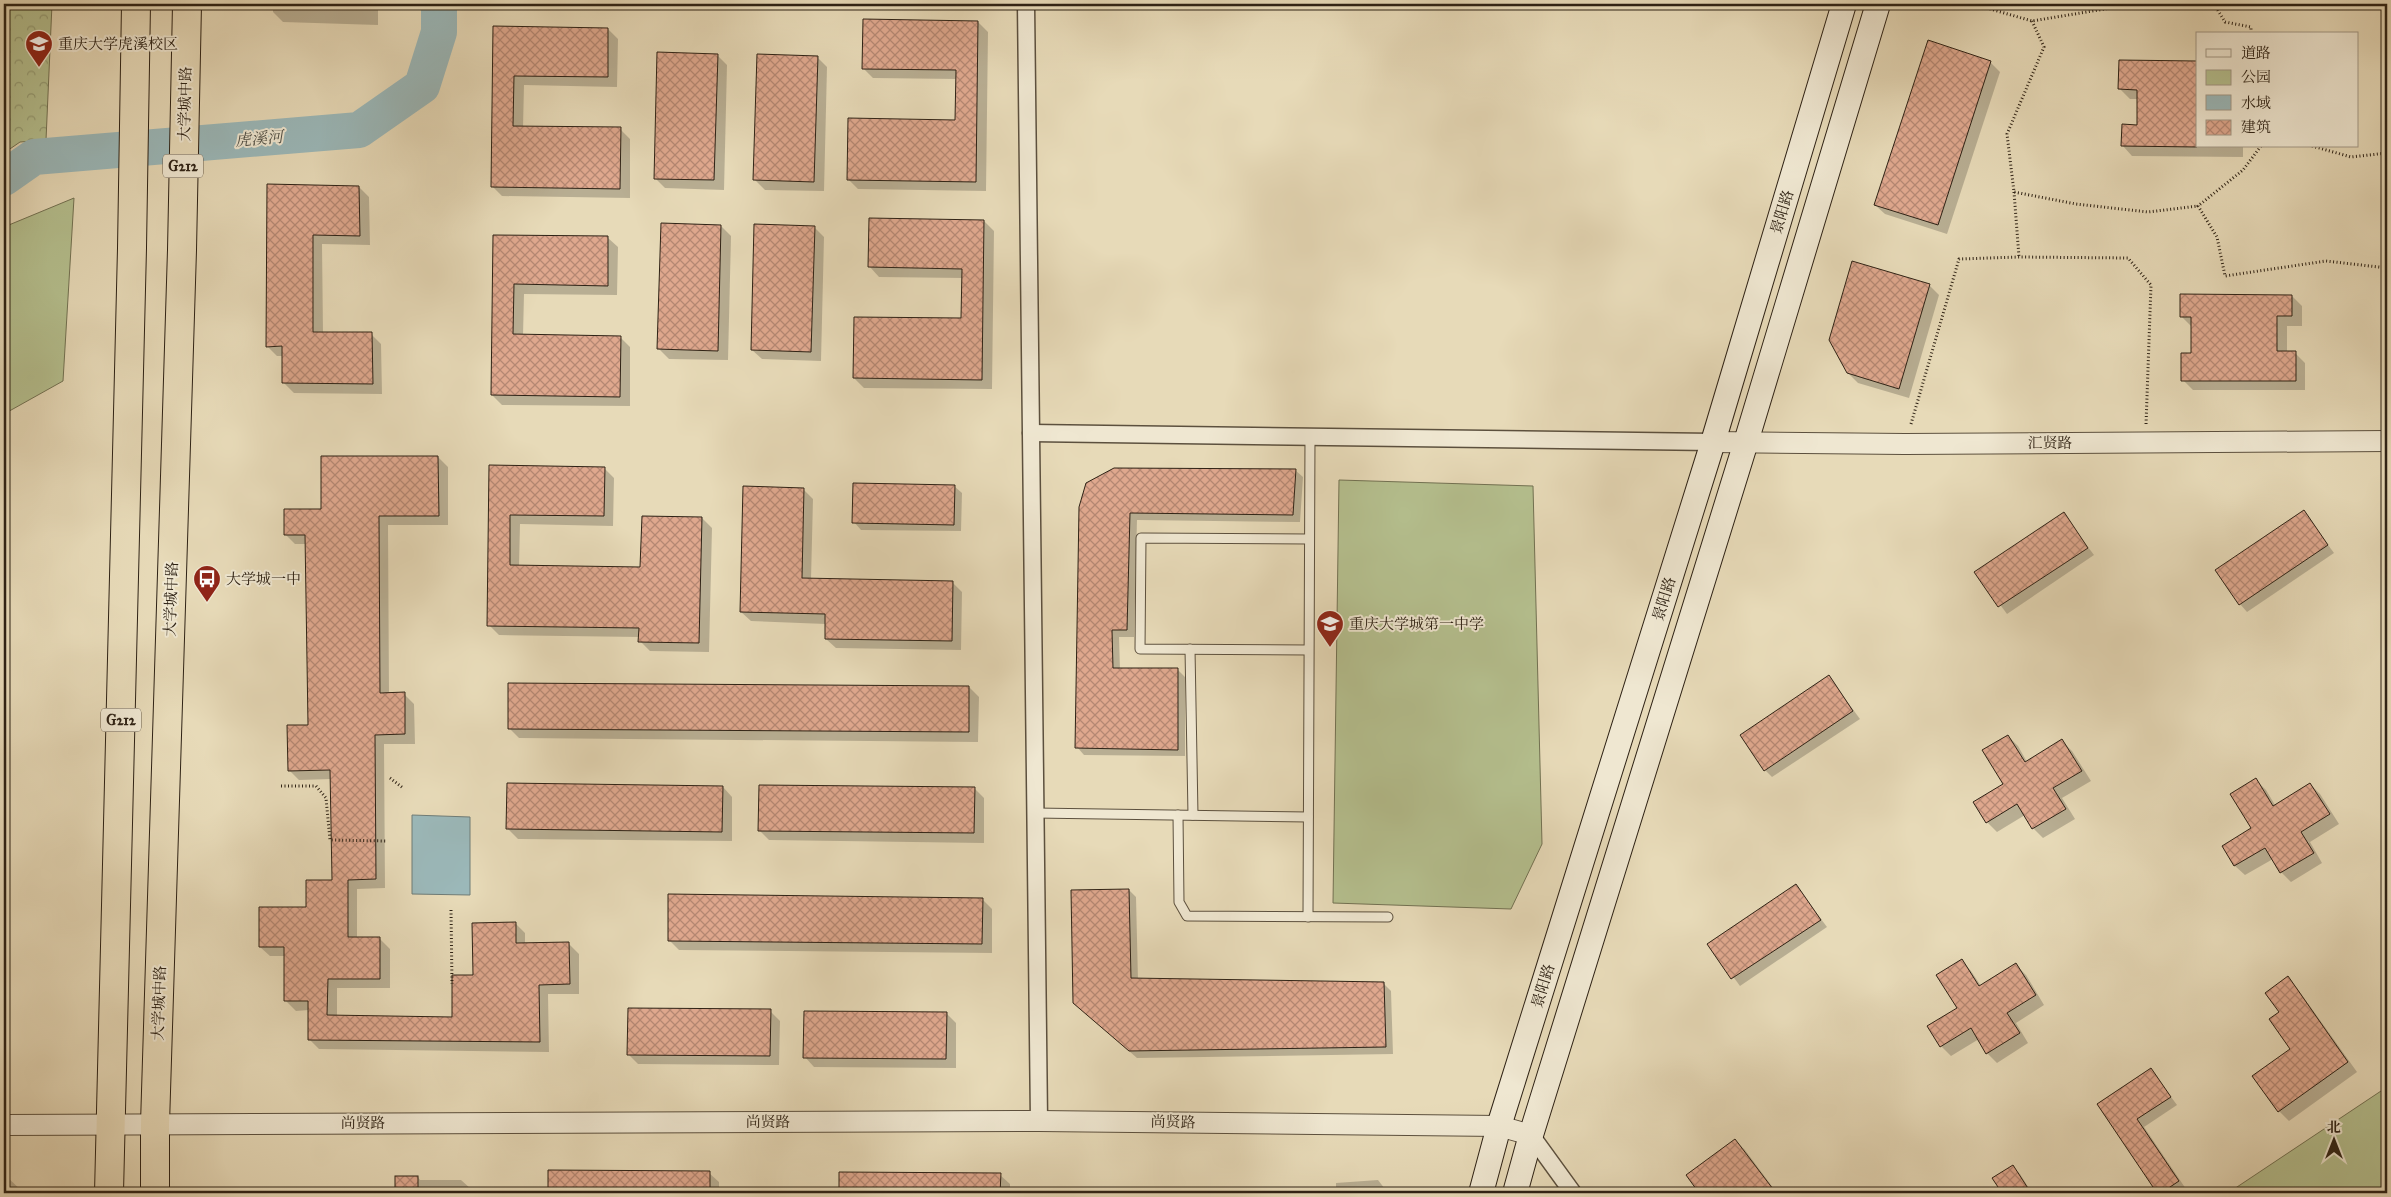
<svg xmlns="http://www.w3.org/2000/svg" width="2391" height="1197" font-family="'IM FELL Great Primer','Noto Serif SC',serif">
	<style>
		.forest { fill: url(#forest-crowns); stroke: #727152 }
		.park { fill: #b5c08f; stroke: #727152 }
		.water { fill: #9bb8b9; stroke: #6f7c77 }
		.shadow { fill: #0003 }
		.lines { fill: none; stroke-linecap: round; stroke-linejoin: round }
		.river { stroke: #9bb8b9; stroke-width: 36 }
		.building { fill: url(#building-cross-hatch); stroke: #2e2215 }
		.service-casing { stroke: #5c503e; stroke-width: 11 }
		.minor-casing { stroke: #5c503e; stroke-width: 19 }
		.tertiary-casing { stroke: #5c503e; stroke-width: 22 }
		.secondary-casing { stroke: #2e2215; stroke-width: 26 }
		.trunk-casing { stroke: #2e2215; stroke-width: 30 }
		.path { stroke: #2e2215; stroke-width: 3; stroke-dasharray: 1 2.5; stroke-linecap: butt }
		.service { stroke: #efe7d1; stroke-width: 9 }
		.minor { stroke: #efe7d1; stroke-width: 16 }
		.tertiary { stroke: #efe7d1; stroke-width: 20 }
		.secondary { stroke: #efe7d1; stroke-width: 24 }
		.trunk { stroke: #e7dab8; stroke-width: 28 }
		.labels { text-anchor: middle; stroke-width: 4; stroke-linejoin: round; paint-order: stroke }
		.shield { fill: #efe7d1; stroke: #685d4d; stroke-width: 1 }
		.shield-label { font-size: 14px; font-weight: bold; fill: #2e2215 }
		.poi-label { font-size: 15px; fill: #2e2215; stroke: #efe7d1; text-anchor: start }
		.street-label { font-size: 15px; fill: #2e2215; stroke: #efe7d1 }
		.water-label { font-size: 16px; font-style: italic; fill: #4f4f46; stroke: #efe7d1 }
	</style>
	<defs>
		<pattern id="forest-crowns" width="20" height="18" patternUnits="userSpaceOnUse" patternTransform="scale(1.25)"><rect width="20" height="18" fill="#b5c08f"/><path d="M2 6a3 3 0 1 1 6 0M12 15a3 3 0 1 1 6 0" fill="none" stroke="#949c74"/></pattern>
		<pattern id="building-cross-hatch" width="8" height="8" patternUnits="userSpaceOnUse" patternTransform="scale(1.25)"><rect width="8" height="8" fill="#dfa88e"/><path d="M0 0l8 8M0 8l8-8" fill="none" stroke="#b58873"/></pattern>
	</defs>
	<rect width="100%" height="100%" fill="#e7dab8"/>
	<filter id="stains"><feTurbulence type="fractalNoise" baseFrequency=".004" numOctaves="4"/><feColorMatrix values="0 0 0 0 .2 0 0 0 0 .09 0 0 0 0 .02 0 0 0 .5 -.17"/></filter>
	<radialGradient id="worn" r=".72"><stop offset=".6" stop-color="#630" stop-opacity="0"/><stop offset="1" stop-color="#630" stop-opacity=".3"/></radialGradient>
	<path class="forest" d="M 4,4 L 52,4 L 46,140 L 20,142 L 4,153 Z"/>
	<g class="park">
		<path d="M 74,198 L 63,381 L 4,414 L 4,227 Z"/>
		<path d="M 1339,480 L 1533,486 L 1542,844 L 1511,909 L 1333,903 Z"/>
		<path d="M 2387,1087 L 2387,1193 L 2228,1193 Z"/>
	</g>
	<path class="water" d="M 412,815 L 470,817 L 470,895 L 412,894 Z"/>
	<g class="shadow">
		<path d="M 273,4 L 378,4 L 378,25 L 283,22 L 273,12 Z"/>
		<path d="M 978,22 L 988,32 L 986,191 L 858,189 L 848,179 L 956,121 L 957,79 L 873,78 L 863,68 Z"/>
		<path d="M 494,28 L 608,29 L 618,39 L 617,87 L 524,85 L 523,128 L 620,129 L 630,139 L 630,198 L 502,196 L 492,186 Z"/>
		<path d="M 717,55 L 727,65 L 724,190 L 665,188 L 655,178 Z"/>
		<path d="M 817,57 L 827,67 L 824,191 L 765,190 L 755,180 Z"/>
		<path d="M 2120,61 L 2197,62 L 2197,146 L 2243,146 L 2243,157 L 2132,156 L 2123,146 L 2138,126 L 2138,99 L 2130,99 L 2120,89 Z"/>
		<path d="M 1990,62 L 2000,72 L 1947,234 L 1885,214 L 1875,205 Z"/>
		<path d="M 268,185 L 359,187 L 369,197 L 370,245 L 322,244 L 323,333 L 371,334 L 381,344 L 382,394 L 294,393 L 284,383 L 283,356 L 277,356 L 268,347 Z"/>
		<path d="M 984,221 L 994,231 L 992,389 L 864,388 L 854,378 L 963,320 L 963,278 L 879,277 L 870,267 Z"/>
		<path d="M 721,226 L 731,236 L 728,360 L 669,359 L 659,349 Z"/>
		<path d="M 814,227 L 824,237 L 821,361 L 762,359 L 752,350 Z"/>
		<path d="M 494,236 L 608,238 L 618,247 L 617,295 L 524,294 L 523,336 L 620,337 L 630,347 L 630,406 L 502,405 L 492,395 Z"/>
		<path d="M 1929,285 L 1939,295 L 1909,398 L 1858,383 L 1848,373 Z"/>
		<path d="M 2292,296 L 2302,306 L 2302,326 L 2287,326 L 2287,353 L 2295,353 L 2305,363 L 2305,390 L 2193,390 L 2183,380 L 2192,355 L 2191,326 L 2181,316 Z"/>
		<path d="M 438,457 L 448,467 L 448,525 L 388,525 L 389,694 L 404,694 L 414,704 L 415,744 L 384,744 L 385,888 L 357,889 L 357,939 L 380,939 L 390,949 L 390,988 L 337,988 L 337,1017 L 453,1018 L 474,976 L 515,923 L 525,933 L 525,944 L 569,944 L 579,954 L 579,994 L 548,994 L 549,1052 L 319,1049 L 309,1039 L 309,1010 L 296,1011 L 286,1001 L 286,956 L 270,956 L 260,947 L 307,908 L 333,882 L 331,779 L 299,780 L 289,770 L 309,726 L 306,544 L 295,544 L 285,534 L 323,510 Z"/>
		<path d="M 491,466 L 604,468 L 614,478 L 613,526 L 520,524 L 519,566 L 642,568 L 702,518 L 712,528 L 709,652 L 650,651 L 640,641 L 640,637 L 499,635 L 489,625 Z"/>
		<path d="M 1115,469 L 1295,470 L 1303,477 L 1300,522 L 1137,520 L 1134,637 L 1119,637 L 1120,670 L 1178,670 L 1185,677 L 1185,756 L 1084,755 L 1077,747 Z"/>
		<path d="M 954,486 L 962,493 L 961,531 L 861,530 L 854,522 Z"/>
		<path d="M 803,489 L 813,499 L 811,580 L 952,582 L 962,592 L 961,650 L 836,648 L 826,639 L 826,624 L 751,621 L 741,612 Z"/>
		<path d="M 2304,512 L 2334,553 L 2247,612 L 2240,604 Z"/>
		<path d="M 2063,514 L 2094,555 L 2007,614 L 1976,572 Z"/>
		<path d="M 1829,677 L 1860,719 L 1772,777 L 1765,770 Z"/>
		<path d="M 969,687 L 979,697 L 978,742 L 519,738 L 509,728 Z"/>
		<path d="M 2008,736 L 2018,746 L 2027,762 L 2062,741 L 2072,751 L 2091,781 L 2062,798 L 2075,819 L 2043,838 L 2033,828 L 2025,815 L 1997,832 L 1987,822 L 2005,784 Z"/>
		<path d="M 2256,780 L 2266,790 L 2275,805 L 2310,784 L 2320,794 L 2339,824 L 2310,842 L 2322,863 L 2291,882 L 2281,872 L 2273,859 L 2245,875 L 2235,866 L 2223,846 L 2253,828 Z"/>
		<path d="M 723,787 L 732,797 L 732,841 L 518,839 L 508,829 Z"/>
		<path d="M 974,788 L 984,798 L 984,843 L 769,840 L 759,830 Z"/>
		<path d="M 1796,886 L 1827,927 L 1740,986 L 1709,944 Z"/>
		<path d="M 1129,890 L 1136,897 L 1138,980 L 1383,983 L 1391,991 L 1393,1054 L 1137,1058 L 1082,1010 Z"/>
		<path d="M 982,899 L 992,909 L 992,953 L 679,950 L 669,940 Z"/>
		<path d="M 1962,961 L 1971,971 L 1981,986 L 2016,965 L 2026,975 L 2044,1005 L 2016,1023 L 2028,1043 L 1997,1063 L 1987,1053 L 1979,1039 L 1951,1056 L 1941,1046 L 1929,1027 L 1959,1009 Z"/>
		<path d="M 2287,978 L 2297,988 L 2357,1072 L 2289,1121 L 2279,1111 L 2291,1050 L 2281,1012 Z"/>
		<path d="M 770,1011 L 780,1021 L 779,1065 L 638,1064 L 628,1054 Z"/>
		<path d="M 946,1013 L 956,1023 L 956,1068 L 814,1067 L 805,1057 Z"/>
		<path d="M 2151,1070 L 2177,1105 L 2144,1127 L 2186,1189 L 2179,1193 L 2159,1193 L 2099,1105 Z"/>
		<path d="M 1735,1140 L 1745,1150 L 1777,1193 L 1701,1193 L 1687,1176 Z"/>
		<path d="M 2013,1167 L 2020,1174 L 2032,1193 L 2003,1193 L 1994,1179 Z"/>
		<path d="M 549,1171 L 709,1173 L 719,1182 L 719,1193 L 549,1193 Z"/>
		<path d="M 840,1173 L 1000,1175 L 1010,1184 L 1010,1193 L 840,1193 Z"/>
		<path d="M 4,1174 L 24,1193 L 4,1193 Z"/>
		<path d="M 396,1177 L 418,1177 L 420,1180 L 461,1180 L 471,1189 L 470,1193 L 396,1193 Z"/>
		<path d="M 1378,1180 L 1388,1193 L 1336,1193 L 1336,1183 Z"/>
		<path d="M 1102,1187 L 1262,1189 L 1267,1193 L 1102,1193 Z"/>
	</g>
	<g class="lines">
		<path class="river" d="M 4,178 L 34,157 L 359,130 L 422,86 L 439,32 L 439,4"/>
	</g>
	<g class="building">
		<path d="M 863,19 L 978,21 L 976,182 L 847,180 L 848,118 L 955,120 L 956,70 L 862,69 Z"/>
		<path d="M 493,26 L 608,28 L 608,77 L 514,76 L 513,126 L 621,127 L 620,189 L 491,187 Z"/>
		<path d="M 1928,40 L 1991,61 L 1938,225 L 1874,205 Z"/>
		<path d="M 657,52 L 718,54 L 714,180 L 654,179 Z"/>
		<path d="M 757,54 L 818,56 L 814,182 L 753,180 Z"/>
		<path d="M 2119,60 L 2197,61 L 2197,147 L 2121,146 L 2122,124 L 2137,125 L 2137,90 L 2118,89 Z"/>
		<path d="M 267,184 L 359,186 L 360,236 L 313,235 L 313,332 L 372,332 L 373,384 L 282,383 L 282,346 L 266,347 Z"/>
		<path d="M 869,218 L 984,220 L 982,380 L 853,378 L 854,317 L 961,318 L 962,269 L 868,267 Z"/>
		<path d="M 661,223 L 721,225 L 718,351 L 657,349 Z"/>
		<path d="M 754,224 L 815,226 L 811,352 L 751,350 Z"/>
		<path d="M 493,235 L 608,236 L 608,286 L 514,284 L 513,334 L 621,336 L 620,397 L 491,395 Z"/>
		<path d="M 1852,261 L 1930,284 L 1899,389 L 1847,373 L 1829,340 Z"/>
		<path d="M 2180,294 L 2292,295 L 2292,316 L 2277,316 L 2277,351 L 2296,351 L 2296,381 L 2181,381 L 2181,353 L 2191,353 L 2191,317 L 2180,317 Z"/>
		<path d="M 321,456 L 438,456 L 439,516 L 379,516 L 380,693 L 405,692 L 405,734 L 375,735 L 376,879 L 348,880 L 348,937 L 380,937 L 380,979 L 328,979 L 327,1015 L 452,1017 L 452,975 L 473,975 L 472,923 L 516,922 L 516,943 L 569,942 L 570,984 L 539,985 L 540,1042 L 308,1040 L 308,1001 L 284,1001 L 284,947 L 259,947 L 259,907 L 306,907 L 306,880 L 332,880 L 330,770 L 288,771 L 287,725 L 308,725 L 305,535 L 284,535 L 284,509 L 321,509 Z"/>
		<path d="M 489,465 L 605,467 L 604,516 L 510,515 L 510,565 L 640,567 L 642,516 L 702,517 L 699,643 L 638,642 L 639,628 L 487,626 Z"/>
		<path d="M 1114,468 L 1296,469 L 1293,515 L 1130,513 L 1127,630 L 1112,630 L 1113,668 L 1178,668 L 1178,750 L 1075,748 L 1079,507 L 1086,483 Z"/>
		<path d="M 853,483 L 955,485 L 954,525 L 852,523 Z"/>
		<path d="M 743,486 L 804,488 L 802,578 L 953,581 L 952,641 L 825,639 L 825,614 L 740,612 Z"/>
		<path d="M 2304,510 L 2328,545 L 2239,605 L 2215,570 Z"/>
		<path d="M 2064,512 L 2088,548 L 1998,607 L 1974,572 Z"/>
		<path d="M 1829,675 L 1853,711 L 1764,771 L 1740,735 Z"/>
		<path d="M 508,683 L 969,686 L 969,732 L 508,729 Z"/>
		<path d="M 2008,735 L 2025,762 L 2062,739 L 2082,771 L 2053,788 L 2066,809 L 2032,829 L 2017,804 L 1986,823 L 1973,802 L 2003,784 L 1982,750 Z"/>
		<path d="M 2256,778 L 2273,806 L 2310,783 L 2330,814 L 2301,832 L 2314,853 L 2280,873 L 2265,848 L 2234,866 L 2222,846 L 2251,828 L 2230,794 Z"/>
		<path d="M 507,783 L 723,786 L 722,832 L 506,829 Z"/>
		<path d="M 759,785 L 975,787 L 974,833 L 758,831 Z"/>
		<path d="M 1796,884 L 1821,920 L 1731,979 L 1707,944 Z"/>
		<path d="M 1129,889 L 1131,978 L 1384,982 L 1386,1047 L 1129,1051 L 1073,1003 L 1071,890 Z"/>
		<path d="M 668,894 L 983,898 L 982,944 L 668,941 Z"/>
		<path d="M 1962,959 L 1979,986 L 2016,963 L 2036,995 L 2007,1013 L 2020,1033 L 1986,1054 L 1971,1028 L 1940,1047 L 1927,1026 L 1957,1008 L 1936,975 Z"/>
		<path d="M 2288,976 L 2348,1062 L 2278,1112 L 2252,1076 L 2290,1049 L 2269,1019 L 2279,1012 L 2265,993 Z"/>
		<path d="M 628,1008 L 771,1009 L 770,1056 L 627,1055 Z"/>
		<path d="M 804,1011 L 947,1012 L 946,1059 L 803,1058 Z"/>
		<path d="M 2151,1068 L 2171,1097 L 2137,1119 L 2179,1181 L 2161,1193 L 2157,1193 L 2097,1104 Z"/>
		<path d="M 1735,1139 L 1776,1193 L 1699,1193 L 1686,1175 Z"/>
		<path d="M 2013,1165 L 2031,1193 L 2002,1193 L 1992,1178 Z"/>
		<path d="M 548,1170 L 710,1171 L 710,1193 L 548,1193 Z"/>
		<path d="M 839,1172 L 1001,1173 L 1000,1193 L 839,1193 Z"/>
		<rect x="395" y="1176" width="23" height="17"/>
	</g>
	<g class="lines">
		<defs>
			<g id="service">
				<path d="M 1190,649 L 1193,815"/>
				<path d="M 1308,650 L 1140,649 L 1141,538 L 1308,539"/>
				<path d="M 1035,813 L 1308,817"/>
				<path d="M 1178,815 L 1179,902 L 1187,916 L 1388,917"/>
				<path d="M 1308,917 L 1310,437"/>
			</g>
			<g id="minor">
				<path d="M 1026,4 L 1039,1121"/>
				<path d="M 1031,433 L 1713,442"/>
				<path d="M 1531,1135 L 1573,1193"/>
			</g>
			<g id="tertiary">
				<path d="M 1713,442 L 1905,444 L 2387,441"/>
				<path d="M 4,1125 L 1039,1121 L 1499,1126 L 1531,1135"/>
			</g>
			<g id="secondary">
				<path d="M 1481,1193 L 1499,1126 L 1713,442 L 1844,4"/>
				<path d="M 1515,1193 L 1531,1135 L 1746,442 L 1878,4"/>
			</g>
			<g id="trunk">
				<path d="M 109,1193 L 132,248 L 136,4"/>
				<path d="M 155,1193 L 155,1124 L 182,250 L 187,4"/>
			</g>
		</defs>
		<use href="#service" class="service-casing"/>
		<use href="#minor" class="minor-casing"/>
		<use href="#tertiary" class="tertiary-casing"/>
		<use href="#secondary" class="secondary-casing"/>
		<use href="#trunk" class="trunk-casing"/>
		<g class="path">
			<path d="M 1973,4 L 2032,21 L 2135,4"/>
			<path d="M 2214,4 L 2225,22 L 2251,27 L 2251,34"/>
			<path d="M 2032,21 L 2044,47 L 2007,134 L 2014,192 L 2076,204 L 2148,212 L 2198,206"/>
			<path d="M 2261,146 L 2243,170 L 2198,206 L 2217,237 L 2225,276 L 2326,261 L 2387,268"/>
			<path d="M 2312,146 L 2351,157 L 2387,153"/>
			<path d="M 2014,192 L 2019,257"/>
			<path d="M 1911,424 L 1959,259 L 2019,257 L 2128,258 L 2151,285 L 2146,425"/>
			<path d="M 390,778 L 403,788"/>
			<path d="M 281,786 L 316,786 L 326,798 L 330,840 L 387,841"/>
			<path d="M 451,910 L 452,984"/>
		</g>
		<use href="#service" class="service"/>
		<use href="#minor" class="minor"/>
		<use href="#tertiary" class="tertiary"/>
		<use href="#secondary" class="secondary"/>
		<use href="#trunk" class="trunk"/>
	</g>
	<defs>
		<symbol id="university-pin" viewBox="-11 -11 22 30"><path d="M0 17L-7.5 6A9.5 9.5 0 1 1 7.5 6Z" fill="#8f2418" stroke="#efe7d1"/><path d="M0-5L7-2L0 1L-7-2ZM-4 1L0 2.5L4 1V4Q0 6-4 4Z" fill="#fff"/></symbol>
		<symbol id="bus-pin" viewBox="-11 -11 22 30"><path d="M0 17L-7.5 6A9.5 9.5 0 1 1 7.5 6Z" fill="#8f2418" stroke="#efe7d1"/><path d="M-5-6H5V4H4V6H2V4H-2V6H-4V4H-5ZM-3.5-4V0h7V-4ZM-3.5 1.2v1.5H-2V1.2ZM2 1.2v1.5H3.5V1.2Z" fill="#fff"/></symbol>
		<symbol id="school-pin" viewBox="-11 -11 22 30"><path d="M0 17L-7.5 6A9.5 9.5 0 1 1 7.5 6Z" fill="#8f2418" stroke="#efe7d1"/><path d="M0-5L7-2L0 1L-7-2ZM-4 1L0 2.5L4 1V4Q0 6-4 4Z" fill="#fff"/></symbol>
	</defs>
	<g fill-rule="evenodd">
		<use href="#university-pin" x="23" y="28" width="32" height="43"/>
		<use href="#bus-pin" x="191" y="563" width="32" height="43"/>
		<use href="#school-pin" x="1314" y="608" width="32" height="43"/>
	</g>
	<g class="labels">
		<g class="shield">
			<rect x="163" y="154.5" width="40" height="23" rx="4"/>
			<rect x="101" y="708.5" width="40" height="23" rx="4"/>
		</g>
		<g class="shield-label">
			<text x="183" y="171">G212</text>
			<text x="121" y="725">G212</text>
		</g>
		<g class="poi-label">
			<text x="58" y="49">重庆大学虎溪校区</text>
			<text x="226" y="584">大学城一中</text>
			<text x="1349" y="629">重庆大学城第一中学</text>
		</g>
		<g class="street-label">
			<text transform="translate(185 104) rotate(-89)" y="5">大学城中路</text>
			<text transform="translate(1782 212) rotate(-73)" y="5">景阳路</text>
			<text x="2050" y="448">汇贤路</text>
			<text transform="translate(171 599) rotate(-88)" y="5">大学城中路</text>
			<text transform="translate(1664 599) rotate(-73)" y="5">景阳路</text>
			<text transform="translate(1543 986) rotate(-73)" y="5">景阳路</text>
			<text transform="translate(159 1003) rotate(-88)" y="5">大学城中路</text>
			<text x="768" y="1127">尚贤路</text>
			<text transform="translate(1173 1122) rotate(1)" y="5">尚贤路</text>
			<text x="363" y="1128">尚贤路</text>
		</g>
		<g class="water-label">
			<text transform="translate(259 138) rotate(-5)" y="6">虎溪河</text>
		</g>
	</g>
	<rect width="2391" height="1197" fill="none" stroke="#e7dab8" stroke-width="20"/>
	<rect x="5" y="5" width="2381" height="1187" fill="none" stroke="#2e2215" stroke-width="2.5"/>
	<rect x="10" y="10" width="2371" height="1177" fill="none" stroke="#2e2215"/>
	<rect x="2196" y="32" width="162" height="115" fill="#efe7d1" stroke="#a29886"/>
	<rect x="2206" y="49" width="25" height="8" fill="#efe7d1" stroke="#a29886"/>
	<text x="2241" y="58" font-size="15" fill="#2e2215">道路</text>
	<rect x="2206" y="70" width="25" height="15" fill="#b5c08f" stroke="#a29886"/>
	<text x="2241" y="82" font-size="15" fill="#2e2215">公园</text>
	<rect x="2206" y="95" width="25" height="15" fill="#9bb8b9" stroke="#a29886"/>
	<text x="2241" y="108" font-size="15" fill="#2e2215">水域</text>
	<rect x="2206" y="120" width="25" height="15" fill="url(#building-cross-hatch)" stroke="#a29886"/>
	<text x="2241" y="132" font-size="15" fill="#2e2215">建筑</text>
	<g transform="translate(2334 1140)" stroke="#efe7d1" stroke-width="4" paint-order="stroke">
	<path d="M0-4L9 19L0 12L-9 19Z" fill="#2e2215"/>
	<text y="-8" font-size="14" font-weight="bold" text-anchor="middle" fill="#2e2215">北</text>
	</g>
	<rect width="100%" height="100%" filter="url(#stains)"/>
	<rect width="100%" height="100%" fill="url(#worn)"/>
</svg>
